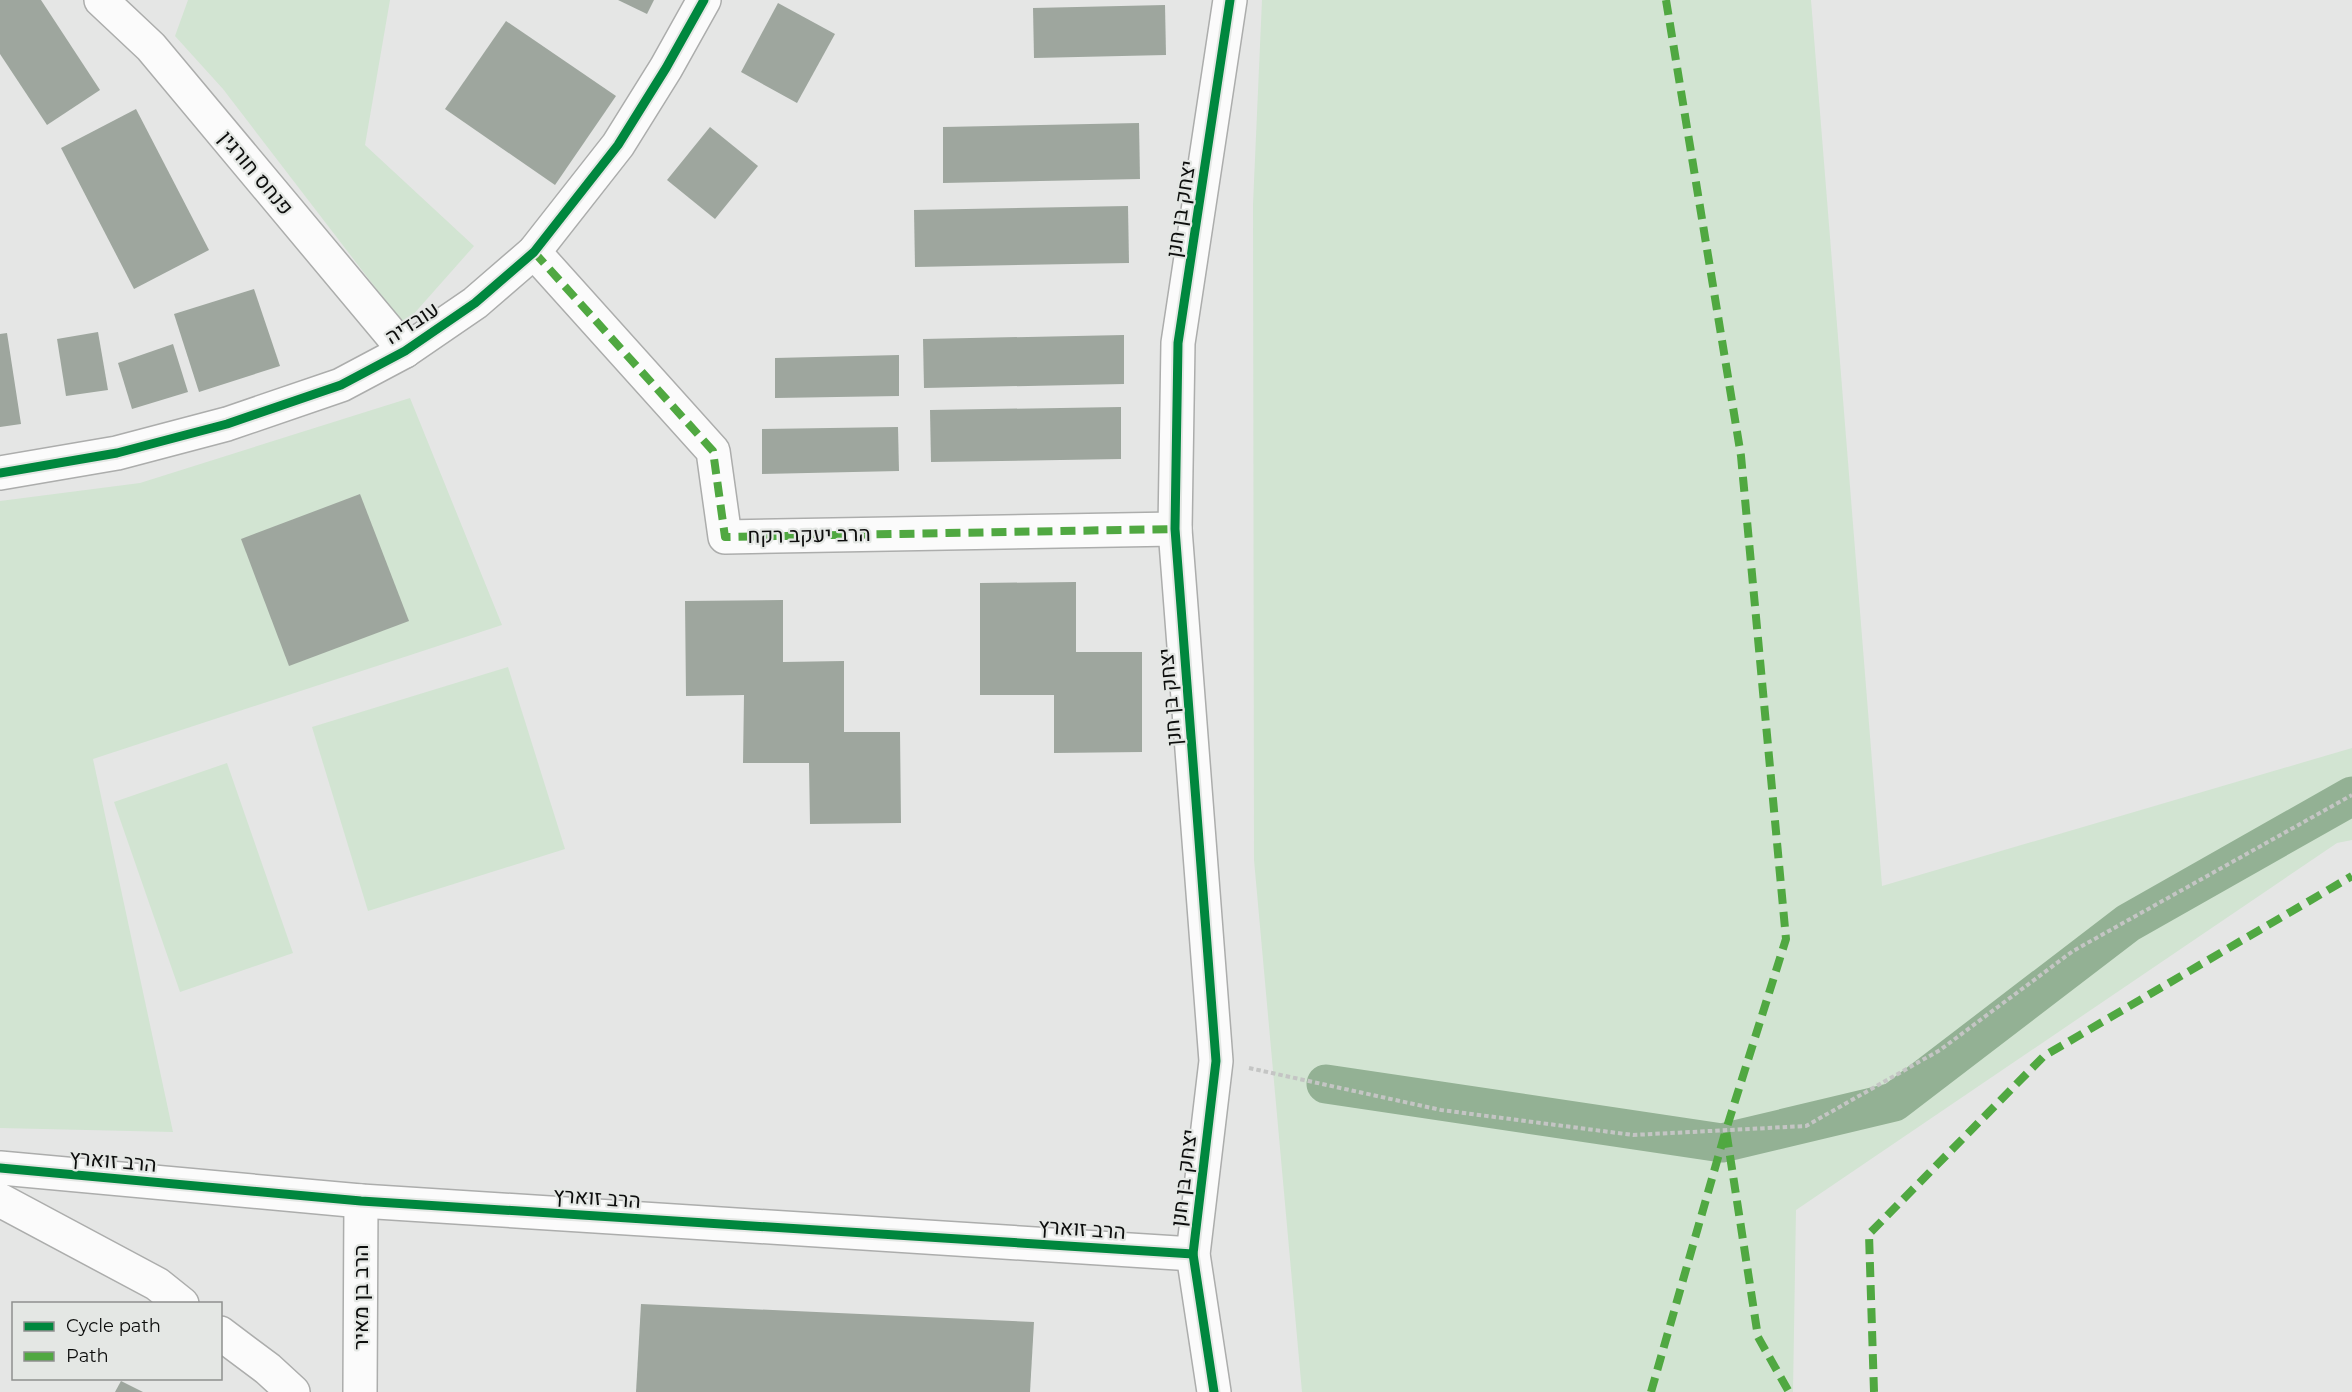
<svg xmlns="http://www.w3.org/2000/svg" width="2352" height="1392" font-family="Montserrat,Heebo,sans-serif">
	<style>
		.green { fill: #d2e4d2 }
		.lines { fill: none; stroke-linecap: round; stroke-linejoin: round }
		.canal { stroke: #93b194; stroke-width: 39 }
		.building { fill: #9ea69e }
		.street-casing { stroke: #acadac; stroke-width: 36 }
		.path { stroke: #c4c5c4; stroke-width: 4; stroke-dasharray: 4.5 3; stroke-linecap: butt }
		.street { stroke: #fbfbfb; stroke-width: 33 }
		.quiet { stroke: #50a841; stroke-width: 8; stroke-dasharray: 15 8; stroke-linecap: butt }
		.cycleway-casing { stroke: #e4e7e4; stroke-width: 13 }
		.cycleway { stroke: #00873e; stroke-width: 9 }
		.labels { text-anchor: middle; stroke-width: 4.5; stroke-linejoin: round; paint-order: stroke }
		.street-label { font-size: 21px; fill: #0d0e0d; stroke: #e4e7e4 }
	</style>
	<rect width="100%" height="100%" fill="#e5e6e5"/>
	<g class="green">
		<path d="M 188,0 L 390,0 L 365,145 L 474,246 L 404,325 L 223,89 L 175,36 Z"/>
		<path d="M 1262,0 L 1811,0 L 1882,886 L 2352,748 L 2352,840 L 2337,843 L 1796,1210 L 1793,1392 L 1302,1392 L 1254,860 L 1253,204 Z"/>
		<path d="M 410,398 L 502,625 L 93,759 L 173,1132 L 0,1128 L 0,501 L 140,483 Z"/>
		<path d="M 508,667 L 565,849 L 368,911 L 312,727 Z"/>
		<path d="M 227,763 L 293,953 L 180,992 L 114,802 Z"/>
	</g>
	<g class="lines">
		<path class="canal" d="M 1326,1084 L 1722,1143 L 1894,1102 L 2128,923 L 2352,796"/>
	</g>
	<g class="building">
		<path d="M 0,0 L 41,0 L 100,90 L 47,125 L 0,54 Z"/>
		<path d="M 618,0 L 654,0 L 647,14 Z"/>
		<path d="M 778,3 L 835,34 L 797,103 L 741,72 Z"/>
		<path d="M 1165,5 L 1166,55 L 1034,58 L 1033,8 Z"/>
		<path d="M 506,21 L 616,96 L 555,185 L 445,109 Z"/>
		<path d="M 136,109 L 209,250 L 134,289 L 61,148 Z"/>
		<path d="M 1139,123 L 1140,179 L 943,183 L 943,127 Z"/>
		<path d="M 710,127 L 758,166 L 715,219 L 667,180 Z"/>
		<path d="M 1128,206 L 1129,263 L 915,267 L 914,210 Z"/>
		<path d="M 254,289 L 280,366 L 199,392 L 174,314 Z"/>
		<path d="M 98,332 L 108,390 L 66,396 L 57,339 Z"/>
		<path d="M 7,333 L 21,424 L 0,427 L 0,334 Z"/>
		<path d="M 1124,335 L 1124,384 L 924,388 L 923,339 Z"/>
		<path d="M 173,344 L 188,392 L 132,409 L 118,363 Z"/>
		<path d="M 899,355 L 899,396 L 775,398 L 775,358 Z"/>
		<path d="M 1121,407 L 1121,459 L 931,462 L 930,410 Z"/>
		<path d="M 898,427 L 899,471 L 762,474 L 762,429 Z"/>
		<path d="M 360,494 L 409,621 L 289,666 L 241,539 Z"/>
		<path d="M 1076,582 L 1076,652 L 1142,652 L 1142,752 L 1054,753 L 1054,695 L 980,695 L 980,583 Z"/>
		<path d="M 783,600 L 783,662 L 844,661 L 844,732 L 900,732 L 901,823 L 810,824 L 809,763 L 743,763 L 744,695 L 686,696 L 685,601 Z"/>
		<path d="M 641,1304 L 1034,1322 L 1030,1392 L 636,1392 Z"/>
		<path d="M 121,1381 L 143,1392 L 115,1392 Z"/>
	</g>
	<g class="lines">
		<defs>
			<g id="street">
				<path d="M 101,0 L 151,47 L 405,351"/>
				<path d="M 534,252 L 713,451 L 725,537 L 1175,529"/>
				<path d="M 0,473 L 117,453 L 227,424 L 341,385 L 405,351 L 475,303 L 534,252 L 618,145 L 666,68 L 704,0"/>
				<path d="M 0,1168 L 361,1201 L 1193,1254"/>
				<path d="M 0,1200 L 157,1284 L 182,1304"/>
				<path d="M 220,1333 L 268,1369 L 293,1392"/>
				<path d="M 360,1392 L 361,1201"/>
				<path d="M 1214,1392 L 1193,1254 L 1216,1061 L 1175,529 L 1178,343 L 1230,0"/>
			</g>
		</defs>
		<use href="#street" class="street-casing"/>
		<path class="path" d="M 1249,1068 L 1441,1110 L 1633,1135 L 1806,1126 L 1940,1050 L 2073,951 L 2352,795"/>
		<use href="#street" class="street"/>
		<g class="quiet">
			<path d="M 1666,0 L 1741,456 L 1786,939 L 1726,1130 L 1758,1337 L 1789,1392"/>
			<path d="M 534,252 L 713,451 L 725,537 L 1175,529"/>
			<path d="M 1651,1392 L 1725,1133"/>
			<path d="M 1874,1392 L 1869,1234 L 2044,1056 L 2352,876"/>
		</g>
		<defs>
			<g id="cycleway">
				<path d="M 0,473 L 117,453 L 227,424 L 341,385 L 405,351 L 475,303 L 534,252 L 618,145 L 666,68 L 704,0"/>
				<path d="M 0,1168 L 361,1201 L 1193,1254"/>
				<path d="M 1214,1392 L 1193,1254 L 1216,1061 L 1175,529 L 1178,343 L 1230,0"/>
			</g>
		</defs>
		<use href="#cycleway" class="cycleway-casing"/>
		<use href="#cycleway" class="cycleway"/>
	</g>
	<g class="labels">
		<g class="street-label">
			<text transform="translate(256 173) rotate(50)" y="7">פנחס חורגין</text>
			<text transform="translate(1181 209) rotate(-81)" y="7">יצחק בן חנן</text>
			<text transform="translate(412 323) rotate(-33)" y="7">עובדיה</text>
			<text transform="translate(809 535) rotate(-1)" y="7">הרב יעקב רקח</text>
			<text transform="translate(1170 697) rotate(-95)" y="7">יצחק בן חנן</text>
			<text transform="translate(113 1161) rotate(5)" y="7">הרב זוארץ</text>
			<text transform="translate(1184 1178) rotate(-83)" y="7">יצחק בן חנן</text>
			<text transform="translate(597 1198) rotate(4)" y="7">הרב זוארץ</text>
			<text transform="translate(1082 1229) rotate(4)" y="7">הרב זוארץ</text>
			<text transform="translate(361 1297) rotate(-90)" y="7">הרב בן מאיר</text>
		</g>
	</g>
	<rect x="12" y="1302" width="210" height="78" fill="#e4e7e4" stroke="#8e908e" stroke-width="1.5"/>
	<rect x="24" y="1322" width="30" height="9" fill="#00873e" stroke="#8e908e" stroke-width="1.5"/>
	<text x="66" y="1332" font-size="18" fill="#0d0e0d">Cycle path</text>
	<rect x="24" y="1352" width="30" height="9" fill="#50a841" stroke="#8e908e" stroke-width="1.5"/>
	<text x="66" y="1362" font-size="18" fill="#0d0e0d">Path</text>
</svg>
